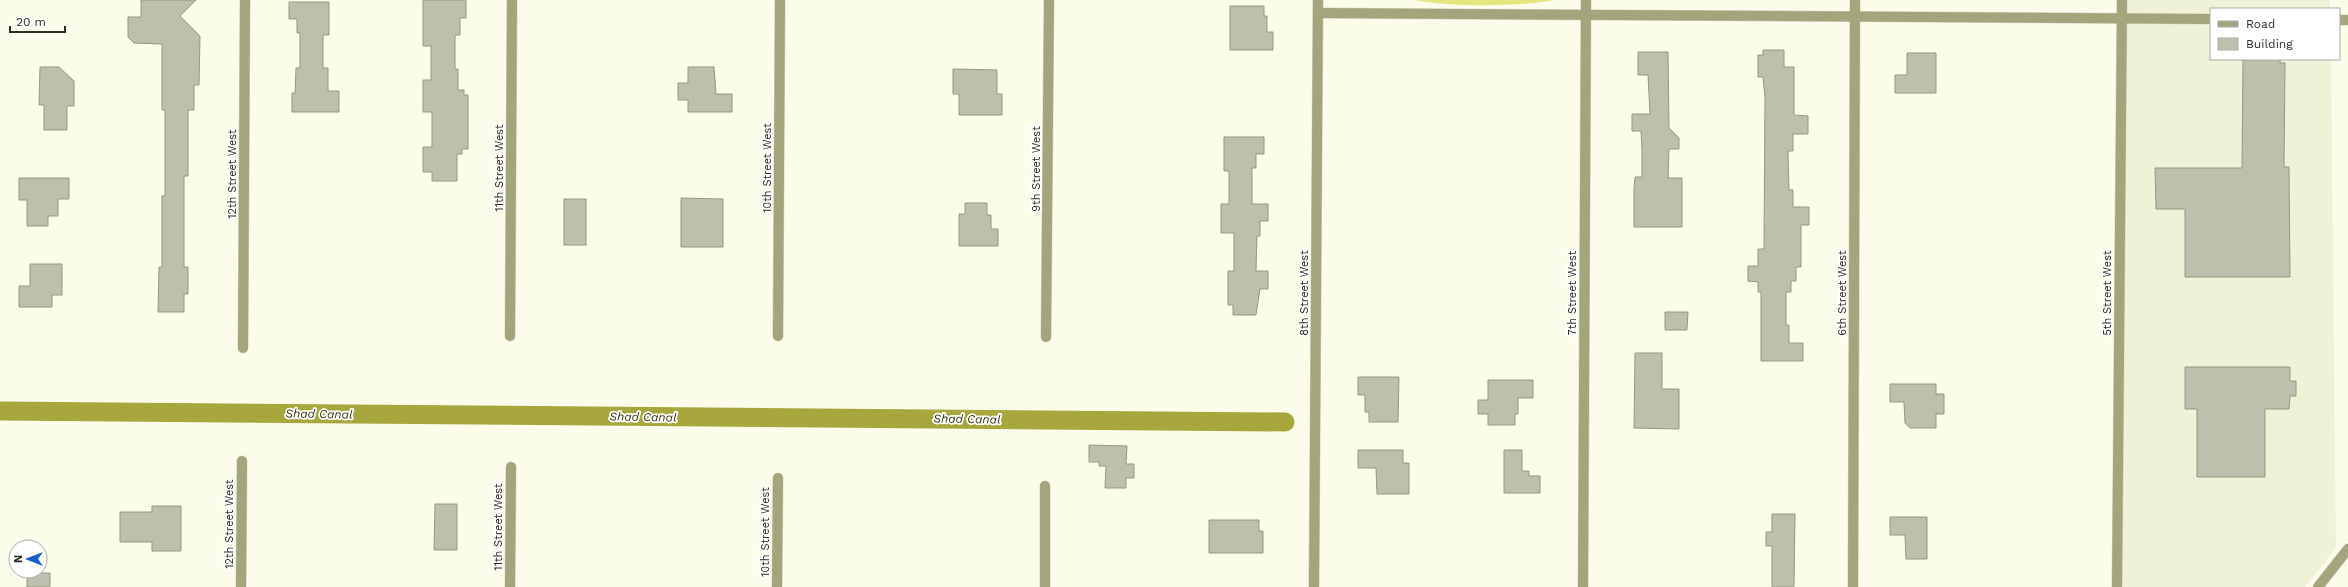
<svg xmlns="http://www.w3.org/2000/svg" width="2348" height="587" font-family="'Work Sans',sans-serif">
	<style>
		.built { fill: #f0f2d7 }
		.green { fill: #e5e680 }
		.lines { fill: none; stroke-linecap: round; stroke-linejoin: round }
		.canal { stroke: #a7a73e; stroke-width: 19 }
		.building { fill: #bebfad; stroke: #969785 }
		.minor-casing { stroke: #d6d7c6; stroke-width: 11 }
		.minor { stroke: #a4a57c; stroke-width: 10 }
		.labels { text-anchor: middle; stroke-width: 3.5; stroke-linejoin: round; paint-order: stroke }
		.street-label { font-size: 11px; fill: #2d2d26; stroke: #fff }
		.water-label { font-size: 12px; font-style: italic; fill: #37370a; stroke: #fff }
	</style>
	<rect width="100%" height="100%" fill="#fbfce9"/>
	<path class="built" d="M 2117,0 L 2330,0 L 2330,9 L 2211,9 L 2211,59 L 2331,59 L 2336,548 L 2305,587 L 2117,587 Z"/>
	<path class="green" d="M 1415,0 L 1554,0 C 1517,7 1451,7 1415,0 Z"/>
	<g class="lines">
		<path class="canal" d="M 0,411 L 1285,422"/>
	</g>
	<g class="building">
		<path d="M 141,0 L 196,0 L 180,16 L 200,36 L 199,85 L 194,85 L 194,110 L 188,110 L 188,176 L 184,176 L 184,267 L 188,267 L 188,294 L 184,294 L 184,312 L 158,312 L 159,267 L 162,267 L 162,196 L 165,196 L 165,110 L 162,110 L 162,44 L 134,43 L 128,37 L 128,17 L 141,17 Z"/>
		<path d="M 423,0 L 466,0 L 466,18 L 460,18 L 460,35 L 455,35 L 455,69 L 458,69 L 458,90 L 464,90 L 464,95 L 468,95 L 468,149 L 462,149 L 462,154 L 457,154 L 457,181 L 432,181 L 432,172 L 423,172 L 423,147 L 432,147 L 432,112 L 423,112 L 423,80 L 431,80 L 431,46 L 423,46 Z"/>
		<path d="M 289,2 L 329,2 L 329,35 L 323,35 L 323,68 L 328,68 L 328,91 L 339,91 L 339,112 L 292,112 L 292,93 L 295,93 L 296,68 L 300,68 L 300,33 L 297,33 L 297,19 L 289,19 Z"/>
		<path d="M 1230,6 L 1264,6 L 1264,16 L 1267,16 L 1267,32 L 1273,32 L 1273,50 L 1230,50 Z"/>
		<path d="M 1763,50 L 1784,50 L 1784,67 L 1794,67 L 1794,115 L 1808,116 L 1808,134 L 1793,134 L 1793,151 L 1788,151 L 1789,190 L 1793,190 L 1793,207 L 1809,207 L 1809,225 L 1801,225 L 1801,267 L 1796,267 L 1796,281 L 1791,281 L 1791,292 L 1786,292 L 1786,325 L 1789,325 L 1789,343 L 1803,343 L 1803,361 L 1761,361 L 1761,292 L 1758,292 L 1758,282 L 1748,281 L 1748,266 L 1758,266 L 1758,249 L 1764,249 L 1765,97 L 1763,77 L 1758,77 L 1758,55 L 1763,55 Z"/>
		<path d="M 1638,52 L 1668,52 L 1669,128 L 1679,138 L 1679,149 L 1669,149 L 1668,178 L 1682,178 L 1682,227 L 1634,227 L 1634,189 L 1635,177 L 1642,177 L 1642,149 L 1641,131 L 1632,131 L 1632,114 L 1650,114 L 1648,75 L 1638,75 Z"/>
		<path d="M 1907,53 L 1936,53 L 1936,93 L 1895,93 L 1895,75 L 1907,75 Z"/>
		<path d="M 2243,59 L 2280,59 L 2280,63 L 2285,63 L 2284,167 L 2289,167 L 2290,277 L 2185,277 L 2185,209 L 2156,209 L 2155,168 L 2242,168 Z"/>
		<path d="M 40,67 L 59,67 L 74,81 L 74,106 L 67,106 L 67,130 L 44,130 L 44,105 L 39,105 Z"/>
		<path d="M 688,67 L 714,67 L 716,94 L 732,94 L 732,112 L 688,112 L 688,100 L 678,100 L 678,83 L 688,83 Z"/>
		<path d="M 953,69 L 997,70 L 997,94 L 1002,94 L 1002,115 L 959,115 L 959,94 L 953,94 Z"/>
		<path d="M 1224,137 L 1264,137 L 1264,154 L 1256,154 L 1256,168 L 1252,168 L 1252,204 L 1268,204 L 1268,221 L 1260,221 L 1260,236 L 1257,236 L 1256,271 L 1268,271 L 1268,289 L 1260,289 L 1256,315 L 1233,315 L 1233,305 L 1228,305 L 1228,271 L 1234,271 L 1234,233 L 1221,233 L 1221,204 L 1229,204 L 1229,171 L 1224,171 Z"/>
		<path d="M 19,178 L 69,178 L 69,199 L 58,199 L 58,216 L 48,216 L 48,226 L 27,226 L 27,200 L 19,200 Z"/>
		<path d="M 681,198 L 723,199 L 723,247 L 681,247 Z"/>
		<rect x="564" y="199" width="22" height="46"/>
		<path d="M 965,203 L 987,203 L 987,215 L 991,215 L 991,229 L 998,229 L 998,246 L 959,246 L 959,214 L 965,214 Z"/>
		<path d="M 30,264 L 62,264 L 62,295 L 52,295 L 52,307 L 19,307 L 19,286 L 30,286 Z"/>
		<path d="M 1665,312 L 1688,312 L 1687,330 L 1665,330 Z"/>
		<path d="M 1635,353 L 1662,353 L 1662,389 L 1679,389 L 1679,429 L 1634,428 Z"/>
		<path d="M 2185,367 L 2290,367 L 2290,381 L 2296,381 L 2296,396 L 2290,396 L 2289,409 L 2265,409 L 2265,477 L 2197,477 L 2197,409 L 2185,409 Z"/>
		<path d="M 1358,377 L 1399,377 L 1398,422 L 1369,422 L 1369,412 L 1365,412 L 1365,395 L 1358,395 Z"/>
		<path d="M 1488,380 L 1533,380 L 1533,398 L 1518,398 L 1518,414 L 1515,414 L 1515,425 L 1488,425 L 1488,414 L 1478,414 L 1478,400 L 1488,400 Z"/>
		<path d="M 1890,384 L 1936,384 L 1936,394 L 1944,394 L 1944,414 L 1936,414 L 1936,428 L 1910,428 L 1905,423 L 1904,402 L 1890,402 Z"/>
		<path d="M 1089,445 L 1127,446 L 1126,464 L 1134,464 L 1134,478 L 1126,478 L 1126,488 L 1105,488 L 1106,466 L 1099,466 L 1099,462 L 1089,462 Z"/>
		<path d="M 1358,450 L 1403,450 L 1403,463 L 1409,463 L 1409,494 L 1377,494 L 1376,468 L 1358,468 Z"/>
		<path d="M 1504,450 L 1522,450 L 1522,471 L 1529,471 L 1529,476 L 1540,476 L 1540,493 L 1504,493 Z"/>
		<path d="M 435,504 L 457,504 L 457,550 L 434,550 Z"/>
		<path d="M 152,506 L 181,506 L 181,551 L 152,551 L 152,542 L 120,542 L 120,512 L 152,512 Z"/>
		<path d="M 1772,514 L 1795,514 L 1794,587 L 1772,587 L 1772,546 L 1766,546 L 1766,532 L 1772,532 Z"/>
		<path d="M 1890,517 L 1927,517 L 1927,559 L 1906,559 L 1905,535 L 1890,535 Z"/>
		<path d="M 1209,520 L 1259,520 L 1259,531 L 1263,531 L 1263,553 L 1209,553 Z"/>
		<rect x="27" y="573" width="23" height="14"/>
	</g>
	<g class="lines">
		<defs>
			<g id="minor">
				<path d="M 1318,13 L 2211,19"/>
				<path d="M 2339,20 L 2348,20"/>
				<path d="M 510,336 L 512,0"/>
				<path d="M 778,336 L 780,0"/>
				<path d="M 1046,337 L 1049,0"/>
				<path d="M 243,348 L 245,0"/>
				<path d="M 241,587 L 242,461"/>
				<path d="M 510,587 L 511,467"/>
				<path d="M 777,587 L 778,478"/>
				<path d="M 1045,587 L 1045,486"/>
				<path d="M 1314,587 L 1318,0"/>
				<path d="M 1583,587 L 1586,0"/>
				<path d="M 1853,587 L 1855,0"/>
				<path d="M 2117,587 L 2122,0"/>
				<path d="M 2318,587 L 2348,549"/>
			</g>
		</defs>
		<use href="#minor" class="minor-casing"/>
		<use href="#minor" class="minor"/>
	</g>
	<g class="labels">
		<g class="street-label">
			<text transform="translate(499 168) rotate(-90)" y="4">11th Street West</text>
			<text transform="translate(767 168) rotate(-90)" y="4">10th Street West</text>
			<text transform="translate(1036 169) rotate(-90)" y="4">9th Street West</text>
			<text transform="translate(232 174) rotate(-90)" y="4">12th Street West</text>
			<text transform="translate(1304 293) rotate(-90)" y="4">8th Street West</text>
			<text transform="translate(1572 293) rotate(-90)" y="4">7th Street West</text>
			<text transform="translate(1842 293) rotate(-90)" y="4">6th Street West</text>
			<text transform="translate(2107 293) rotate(-90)" y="4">5th Street West</text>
			<text transform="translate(229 524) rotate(-90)" y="4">12th Street West</text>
			<text transform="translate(498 527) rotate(-90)" y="4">11th Street West</text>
			<text transform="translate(765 532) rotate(-90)" y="4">10th Street West</text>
		</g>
		<g class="water-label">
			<text transform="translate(319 414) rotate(1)" y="4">Shad Canal</text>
			<text transform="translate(643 417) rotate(1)" y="4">Shad Canal</text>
			<text transform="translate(967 419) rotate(1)" y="4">Shad Canal</text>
		</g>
	</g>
	<rect x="2210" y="8" width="130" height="52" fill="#ffffff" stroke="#ababa8"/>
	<rect x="2218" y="21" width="20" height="6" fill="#a4a57c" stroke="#ababa8"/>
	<text x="2246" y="28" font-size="12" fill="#2d2d26">Road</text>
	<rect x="2218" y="38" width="20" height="12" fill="#bebfad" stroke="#ababa8"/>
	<text x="2246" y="48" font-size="12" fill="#2d2d26">Building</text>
	<g transform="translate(28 559) rotate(270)"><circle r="19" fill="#ffffff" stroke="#ababa8"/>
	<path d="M0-3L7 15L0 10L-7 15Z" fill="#165ec9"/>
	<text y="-6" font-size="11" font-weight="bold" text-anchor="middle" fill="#2d2d26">N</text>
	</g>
	<path d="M10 26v6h55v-6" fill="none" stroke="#2d2d26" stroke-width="2"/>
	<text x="16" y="26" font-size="12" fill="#2d2d26" stroke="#ffffff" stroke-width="3" paint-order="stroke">20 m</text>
</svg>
